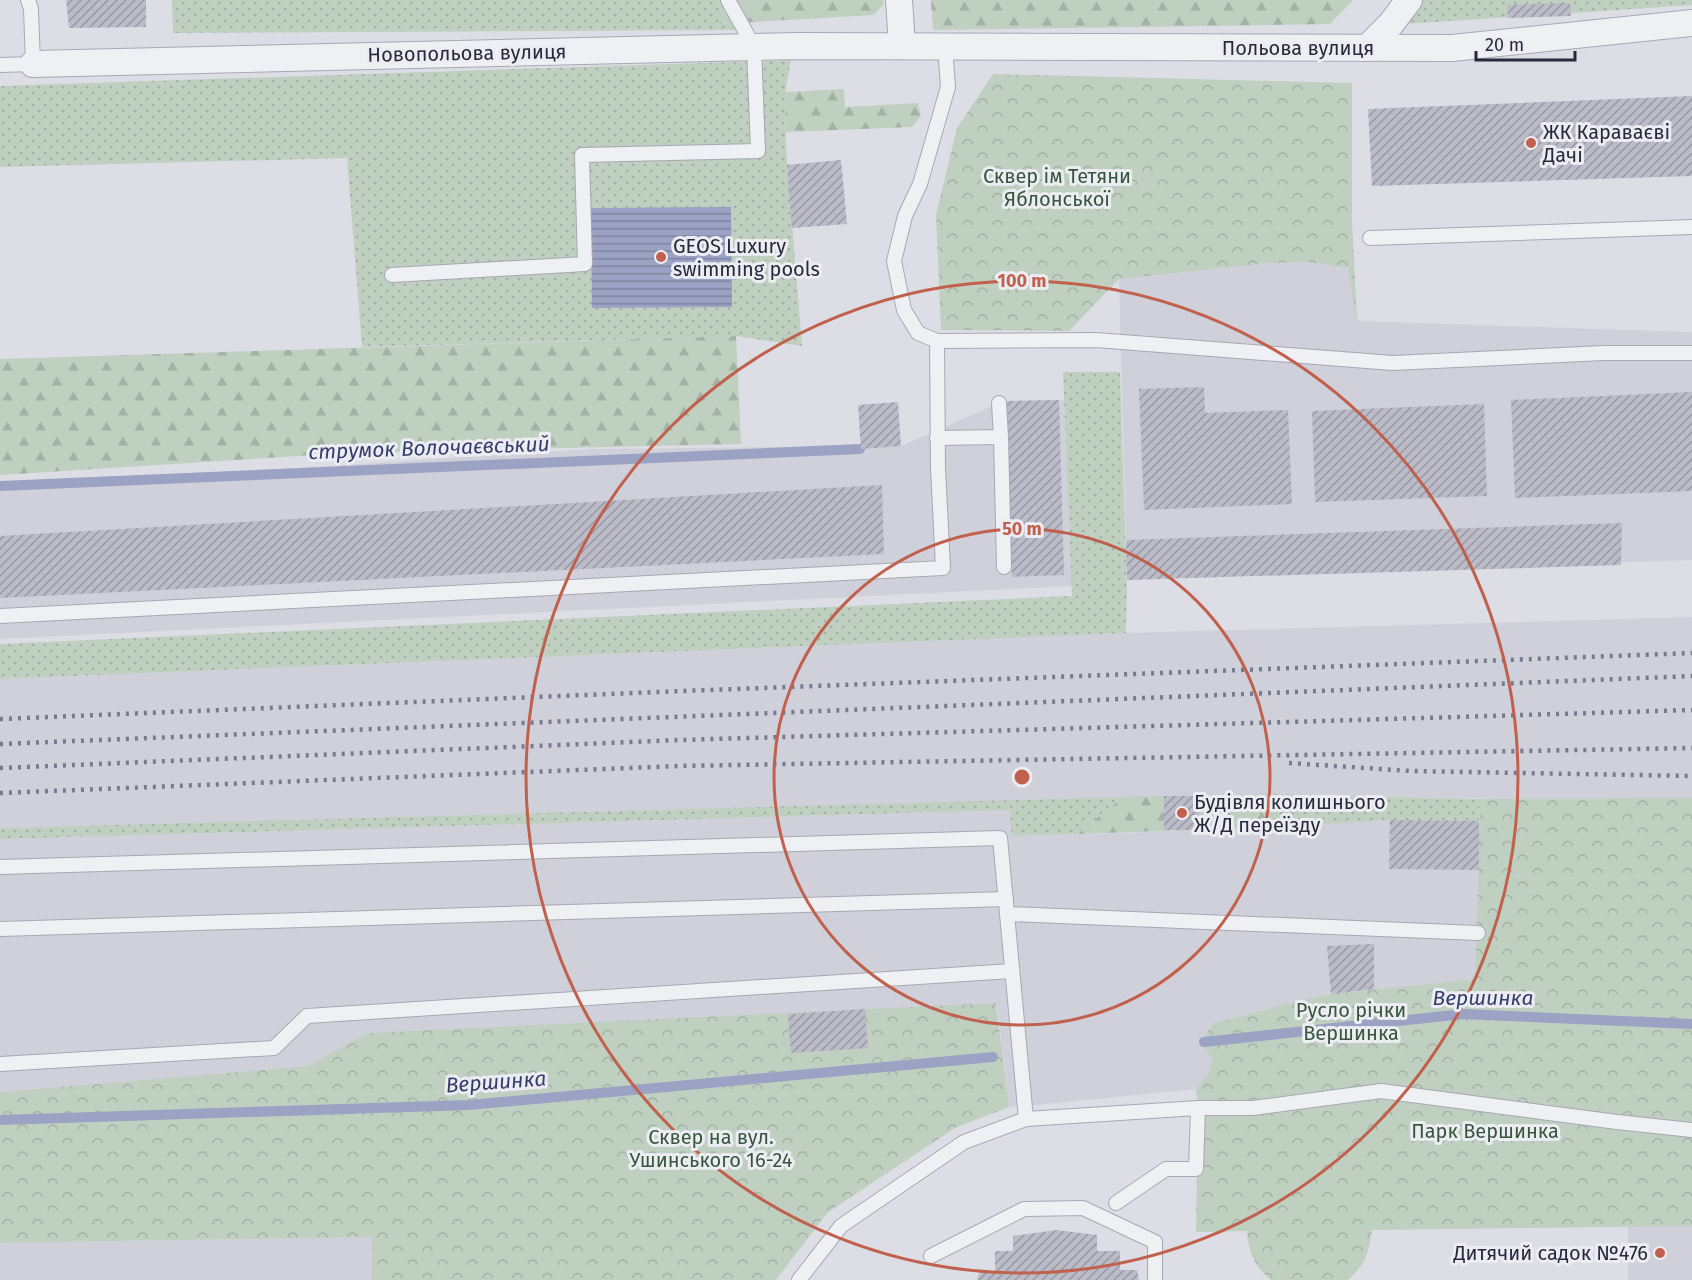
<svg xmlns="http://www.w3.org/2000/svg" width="1692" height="1280" font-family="'Fira Sans',sans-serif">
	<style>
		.built { fill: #d0d0da }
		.grass { fill: url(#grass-dots) }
		.forest { fill: url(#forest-firs) }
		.park { fill: url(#park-crowns) }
		.water { fill: url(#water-rules) }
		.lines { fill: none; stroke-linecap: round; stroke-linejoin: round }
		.stream { stroke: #9ba2c3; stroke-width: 10 }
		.building { fill: url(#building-hatch) }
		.service-casing { stroke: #a7a8b2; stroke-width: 16 }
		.minor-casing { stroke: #a7a8b2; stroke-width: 28 }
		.service { stroke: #eff0f4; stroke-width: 14 }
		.minor { stroke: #eff0f4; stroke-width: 26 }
		.rail { stroke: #787a8d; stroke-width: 4.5; stroke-dasharray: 3 6; stroke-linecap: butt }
		.ring { fill: none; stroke: #c0604d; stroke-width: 3 }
		.poi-dot { fill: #c0604d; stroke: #ecedf3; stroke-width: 2 }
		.labels { text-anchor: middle; stroke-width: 6; stroke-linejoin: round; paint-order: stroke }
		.street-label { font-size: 20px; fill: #28293b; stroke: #ecedf3 }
		.poi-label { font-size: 20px; fill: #28293b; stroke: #ecedf3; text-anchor: start }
		.park-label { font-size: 20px; fill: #37553b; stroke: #ecedf3 }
		.water-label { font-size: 21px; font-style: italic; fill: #363d6a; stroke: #ecedf3 }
		.centre { fill: #c0604d; stroke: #ecedf3; stroke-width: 3 }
		.ring-label { font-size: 18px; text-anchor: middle; font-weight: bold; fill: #c0604d; stroke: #ecedf3; stroke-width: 6; stroke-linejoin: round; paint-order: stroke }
	</style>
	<defs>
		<pattern id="grass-dots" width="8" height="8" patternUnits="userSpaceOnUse" patternTransform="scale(1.5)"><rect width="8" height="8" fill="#bfcfc0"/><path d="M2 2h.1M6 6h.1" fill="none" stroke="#a4b2a6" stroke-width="1.8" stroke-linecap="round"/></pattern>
		<pattern id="forest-firs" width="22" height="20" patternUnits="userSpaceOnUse" patternTransform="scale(1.5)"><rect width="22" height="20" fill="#bfcfc0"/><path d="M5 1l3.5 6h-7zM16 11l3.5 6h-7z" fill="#a4b2a6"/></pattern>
		<pattern id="park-crowns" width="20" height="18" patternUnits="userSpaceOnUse" patternTransform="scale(1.5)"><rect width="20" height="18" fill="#bfcfc0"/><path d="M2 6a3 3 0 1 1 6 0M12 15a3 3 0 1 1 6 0" fill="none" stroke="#a4b2a6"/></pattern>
		<pattern id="water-rules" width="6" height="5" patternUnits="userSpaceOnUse" patternTransform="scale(1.5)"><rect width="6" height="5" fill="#9ba2c3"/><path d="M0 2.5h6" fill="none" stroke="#7e84a0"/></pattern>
		<pattern id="building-hatch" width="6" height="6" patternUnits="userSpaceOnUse" patternTransform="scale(1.5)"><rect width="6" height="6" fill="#bbbcc8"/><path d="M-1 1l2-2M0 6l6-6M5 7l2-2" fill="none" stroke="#9899a4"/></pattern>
	</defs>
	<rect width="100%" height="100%" fill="#dddee5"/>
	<g class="built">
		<path d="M 1309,262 L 1348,268 L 1358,321 L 1692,332 L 1692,560 L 1127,580 L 1119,279 L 1269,263 Z"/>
		<path d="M 1064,400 L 1072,586 L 0,639 L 0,487 L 591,449 L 901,446 L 999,403 Z"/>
		<path d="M 1692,617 L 1692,803 L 1269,794 L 0,828 L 0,679 L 1126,633 Z"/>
		<path d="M 1010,810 L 1011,836 L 1124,833 L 1390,820 L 1479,821 L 1475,979 L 1331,994 L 1304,999 L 1215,1023 L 1207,1052 L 1213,1060 L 1209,1072 L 1196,1089 L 1025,1106 L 1009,1107 L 997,1004 L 367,1033 L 308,1066 L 0,1092 L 0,839 Z"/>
		<path d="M 1692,1225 L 1692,1280 L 1628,1280 L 1628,1226 Z"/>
		<path d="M 372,1237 L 372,1280 L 0,1280 L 0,1243 Z"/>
	</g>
	<g class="grass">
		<path d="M 172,0 L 720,0 L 745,30 L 173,33 Z"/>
		<path d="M 1409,0 L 1692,0 L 1692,5 L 1390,25 Z"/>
		<path d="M 791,60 L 785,92 L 786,148 L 802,346 L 736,336 L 362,347 L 347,158 L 0,167 L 0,86 Z"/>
		<path d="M 1063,372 L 1120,372 L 1127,593 L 1126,633 L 0,679 L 0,644 L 1072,596 Z"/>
		<path d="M 1269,794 L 1480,799 L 1479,821 L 1390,820 L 1270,827 Z"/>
		<path d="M 1123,797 L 1078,834 L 1011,836 L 1010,810 L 0,839 L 0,828 Z"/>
	</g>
	<g class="forest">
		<path d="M 720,0 L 883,0 L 884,4 L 874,15 L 720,24 Z"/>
		<path d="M 931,0 L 1353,0 L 1330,24 L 933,30 Z"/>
		<path d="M 844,89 L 845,107 L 918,103 L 921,116 L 912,127 L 786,132 L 785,92 Z"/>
		<path d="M 736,336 L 741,444 L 345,453 L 0,475 L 0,359 Z"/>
		<path d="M 1269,794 L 1270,827 L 1078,834 L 1123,797 Z"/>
	</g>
	<g class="park">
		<path d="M 993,74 L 1352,83 L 1352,220 L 1357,321 L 1348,268 L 1309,262 L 1269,263 L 1119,279 L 1069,331 L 941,330 L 936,215 L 957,128 Z"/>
		<path d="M 1692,798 L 1692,1226 L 1372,1230 C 1368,1254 1367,1263 1348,1280 L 1271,1280 C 1255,1268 1248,1250 1247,1231 L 1196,1232 L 1198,1108 L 1196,1089 L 1209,1072 L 1213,1060 C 1202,1046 1201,1036 1215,1023 L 1304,999 L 1331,994 L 1475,979 L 1480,799 Z"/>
		<path d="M 996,1003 L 1009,1107 L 955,1128 L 827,1213 L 776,1280 L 372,1280 L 372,1237 L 0,1243 L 0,1092 L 308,1066 L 367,1033 Z"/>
	</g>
	<path class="water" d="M 731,207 L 732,307 L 592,308 L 591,208 Z"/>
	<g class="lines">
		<g class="stream">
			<path d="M 0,486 L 860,449"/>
			<path d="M 1204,1042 L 1463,1014 L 1692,1024"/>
			<path d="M 0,1120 L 469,1105 L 993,1057"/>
		</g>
	</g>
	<g class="building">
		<path d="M 66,0 L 146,0 L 146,27 L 69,28 Z"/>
		<path d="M 1570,3 L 1571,16 L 1508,18 L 1507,5 Z"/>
		<path d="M 1692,96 L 1692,176 L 1372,186 L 1368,109 Z"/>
		<path d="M 841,160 L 847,224 L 792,228 L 787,165 Z"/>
		<path d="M 1204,387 L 1205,413 L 1288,410 L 1292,504 L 1144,510 L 1139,389 Z"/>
		<path d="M 1692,392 L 1692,491 L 1515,498 L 1511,400 Z"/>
		<path d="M 1059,400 L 1064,575 L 1012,577 L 1007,401 Z"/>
		<path d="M 898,402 L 901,446 L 861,449 L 858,405 Z"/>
		<path d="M 1484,404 L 1487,496 L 1315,502 L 1312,411 Z"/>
		<path d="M 882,485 L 884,554 L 0,598 L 0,536 Z"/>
		<path d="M 1622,523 L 1621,565 L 1127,580 L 1126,540 Z"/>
		<rect x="1164" y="796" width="35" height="34"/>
		<path d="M 1390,820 L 1479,821 L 1479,870 L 1389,869 Z"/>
		<path d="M 1374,944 L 1374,989 L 1331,994 L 1327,946 Z"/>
		<path d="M 865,1009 L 868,1048 L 791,1053 L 788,1014 Z"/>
		<path d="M 1057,1230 L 1097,1235 L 1097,1251 L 1120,1251 L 1120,1270 L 1137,1270 L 1139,1280 L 977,1280 L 980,1271 L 995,1271 L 995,1251 L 1013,1251 L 1013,1236 Z"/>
	</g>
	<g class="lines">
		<defs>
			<g id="service">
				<path d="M 945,46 L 948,87 L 920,184 L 905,216 L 894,261 L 904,310 L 918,333 L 937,341 L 1096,340 L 1393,363 L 1604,353 L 1692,353"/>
				<path d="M 0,65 L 33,64 L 31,9 L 28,0"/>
				<path d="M 1370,238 L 1692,227"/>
				<path d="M 392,275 L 585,264 L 582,155 L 758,151 L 754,47 L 728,0"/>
				<path d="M 1001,437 L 1004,567"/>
				<path d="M 937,438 L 1001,437 L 999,403"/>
				<path d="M 0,616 L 943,568 L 938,468 L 937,341"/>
				<path d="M 0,867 L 1000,838 L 1026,1119"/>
				<path d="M 1007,914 L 1478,933"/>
				<path d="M 0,929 L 1006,899"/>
				<path d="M 0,1064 L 274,1048 L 307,1016 L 1012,971"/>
				<path d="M 1116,1203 L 1166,1169 L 1196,1169 L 1198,1108"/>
				<path d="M 931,1256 L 1024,1209 L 1083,1208 L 1155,1242 L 1155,1280"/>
				<path d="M 799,1280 L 841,1226 L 964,1142 L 1026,1119 L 1198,1108 L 1253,1108 L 1381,1091 L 1617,1122 L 1692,1130"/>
			</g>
			<g id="minor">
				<path d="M 899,0 L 902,46"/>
				<path d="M 1367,48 L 1390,25 L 1409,0"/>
				<path d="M 33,64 L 797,46 L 1452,48 L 1692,23"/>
			</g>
		</defs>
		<use href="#service" class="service-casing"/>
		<use href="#minor" class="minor-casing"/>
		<use href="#service" class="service"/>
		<use href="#minor" class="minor"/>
		<g class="rail">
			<path d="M 0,719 L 682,691 L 1692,653"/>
			<path d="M 0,744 L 1692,676"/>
			<path d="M 1289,763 L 1411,771 L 1692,776"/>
			<path d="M 0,768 L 680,740 L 1692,710"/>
			<path d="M 0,793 L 679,766 L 1692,748"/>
		</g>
	</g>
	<g class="ring">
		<circle cx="1022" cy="777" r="248"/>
		<circle cx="1022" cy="777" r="496"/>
	</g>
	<g class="poi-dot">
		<circle cx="1531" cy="143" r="6"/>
		<circle cx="661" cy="257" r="6"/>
		<circle cx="1182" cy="813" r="6"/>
		<circle cx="1660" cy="1253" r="6"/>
	</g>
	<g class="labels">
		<g class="street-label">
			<text x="1298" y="55">Польова вулиця</text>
			<text transform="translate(467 53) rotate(-1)" y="7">Новопольова вулиця</text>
		</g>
		<g class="poi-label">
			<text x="1543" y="139">ЖК Караваєві<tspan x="1543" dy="23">Дачі</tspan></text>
			<text x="673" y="253">GEOS Luxury<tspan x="673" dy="23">swimming pools</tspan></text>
			<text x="1194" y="809">Будівля колишнього<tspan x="1194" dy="23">Ж/Д переїзду</tspan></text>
			<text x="1648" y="1260" text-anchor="end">Дитячий садок №476</text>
		</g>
		<g class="park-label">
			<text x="1057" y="183">Сквер ім Тетяни<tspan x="1057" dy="23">Яблонської</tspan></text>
			<text x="1351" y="1017">Русло річки<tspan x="1351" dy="23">Вершинка</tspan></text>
			<text x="1485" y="1138">Парк Вершинка</text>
			<text x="711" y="1144">Сквер на вул.<tspan x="711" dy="23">Ушинського 16-24</tspan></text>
		</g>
		<g class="water-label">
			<text transform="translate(429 448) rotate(-2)" y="7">струмок Волочаєвський</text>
			<text x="1483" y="1005">Вершинка</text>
			<text transform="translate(496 1082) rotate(-4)" y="7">Вершинка</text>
		</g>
	</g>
	<circle cx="1022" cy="777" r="9" class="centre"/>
	<g class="ring-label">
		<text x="1022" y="287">100 m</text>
		<text x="1022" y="535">50 m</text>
	</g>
	<path d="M1476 51v9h99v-9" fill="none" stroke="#28293b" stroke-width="3"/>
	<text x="1485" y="51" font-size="18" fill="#28293b" stroke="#ecedf3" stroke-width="4.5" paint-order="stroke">20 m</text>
</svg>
